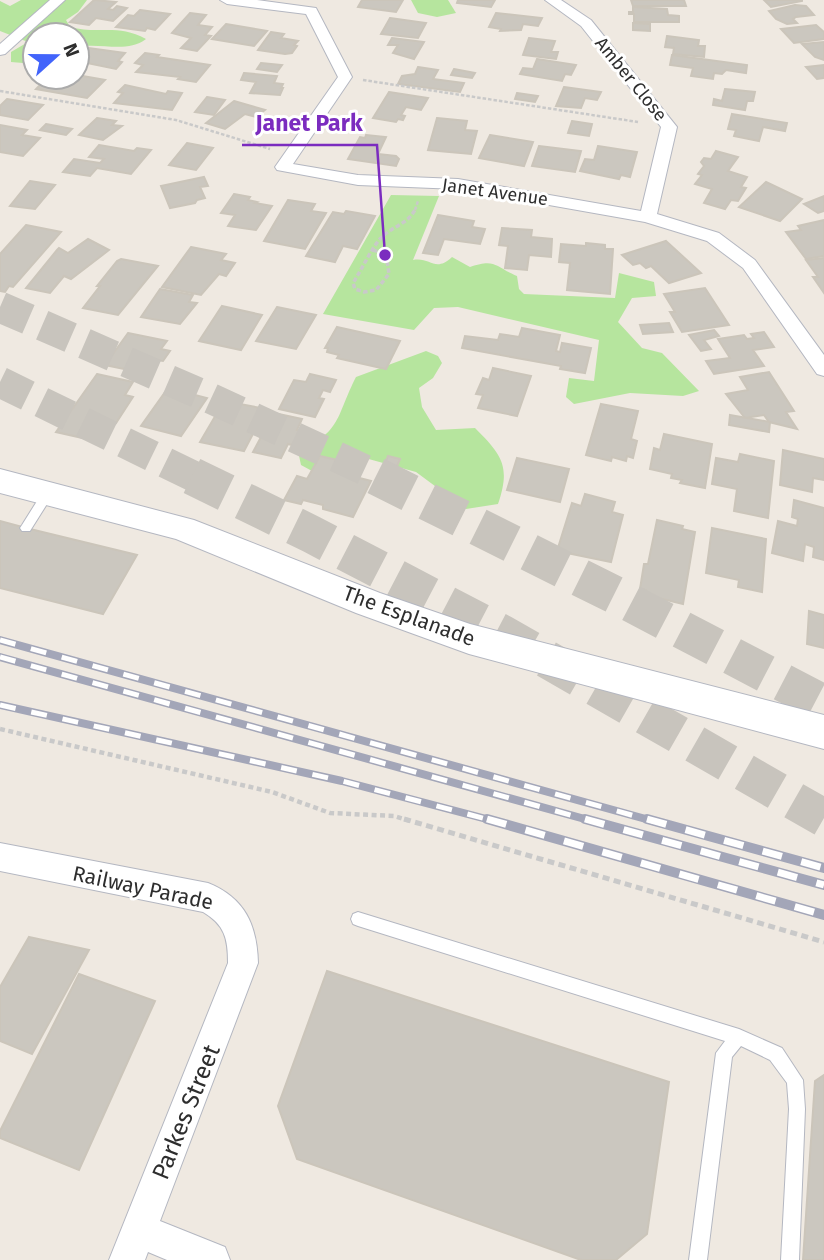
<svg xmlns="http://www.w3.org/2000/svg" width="824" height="1260" font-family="'Fira Sans',sans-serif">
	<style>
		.green { fill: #b6e59e }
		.building { fill: #cbc7bf; stroke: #cbc5ba; stroke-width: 2 }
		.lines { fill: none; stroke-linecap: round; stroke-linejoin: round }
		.highway-tunnel-far1 { stroke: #c8c4bd; stroke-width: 31; stroke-dasharray: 31 15; stroke-linecap: butt }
		.highway-tunnel { stroke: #c8c4bd; stroke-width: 38; stroke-dasharray: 38 19; stroke-linecap: butt }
		.lane-casing { stroke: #b4b7c1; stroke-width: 2 }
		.street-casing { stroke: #b4b7c1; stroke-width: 2 }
		.secondary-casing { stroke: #b4b7c1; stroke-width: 2 }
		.path-far3 { stroke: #c9c9c9; stroke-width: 2.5; stroke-dasharray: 3.5 2; stroke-linecap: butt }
		.path-far2 { stroke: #c9c9c9; stroke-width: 3.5; stroke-dasharray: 4.5 2.5; stroke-linecap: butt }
		.path-far1 { stroke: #c9c9c9; stroke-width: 4.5; stroke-dasharray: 5 3.5; stroke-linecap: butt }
		.path { stroke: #c9c9c9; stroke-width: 5; stroke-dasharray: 7 4.5; stroke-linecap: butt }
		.lane { fill: #fff; fill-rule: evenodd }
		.street { fill: #fff; fill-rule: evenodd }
		.secondary { fill: #fff; fill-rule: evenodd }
		.rail-far1-casing { stroke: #a3a6b8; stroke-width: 8 }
		.rail-casing { stroke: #a3a6b8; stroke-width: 10 }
		.rail-far1 { stroke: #fff; stroke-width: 5; stroke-dasharray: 16; stroke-linecap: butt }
		.rail { stroke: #fff; stroke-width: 7; stroke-dasharray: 20; stroke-linecap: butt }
		.labels { text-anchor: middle; stroke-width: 6; stroke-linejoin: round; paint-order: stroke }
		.far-street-label { font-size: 18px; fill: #2e2e2e; stroke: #fff }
		.street-label { font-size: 21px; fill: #2e2e2e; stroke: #fff }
		.near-street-label { font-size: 24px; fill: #2e2e2e; stroke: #fff }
		.leader { fill: none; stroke: #7b2cbf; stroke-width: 2.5 }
		.callout-dot { fill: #7b2cbf; stroke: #fff; stroke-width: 2.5 }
		.callout-label { font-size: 23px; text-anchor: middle; font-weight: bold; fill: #7b2cbf; stroke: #fff; stroke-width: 6; stroke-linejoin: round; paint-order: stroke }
	</style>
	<rect width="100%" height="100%" fill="#efe9e1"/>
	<g class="green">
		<path d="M 21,0 L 87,0 L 78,12 L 66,20 L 70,27 C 99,35 117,23 146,39 C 126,54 101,42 77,47 L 77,35 L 35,35 L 35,64 L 11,62 L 11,52 L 28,42 L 0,31 L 0,1 L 10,6 Z"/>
		<path d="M 411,0 L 448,0 L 456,13 L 437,17 L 418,13 Z"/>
		<path d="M 391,195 L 439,196 L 413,260 C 431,257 435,273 452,257 L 470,267 C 496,258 495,267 517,276 L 519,289 L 524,294 L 615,298 L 619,273 L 654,282 L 656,296 L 632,298 L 618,322 L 642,348 L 662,353 L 699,391 L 683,396 L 630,393 L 574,404 L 566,397 L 569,378 L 594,381 L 599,340 L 458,307 L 434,308 L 414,330 L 323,314 Z"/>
		<path d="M 426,351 L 438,356 L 442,363 L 433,378 L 419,388 L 422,407 L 436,430 L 475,428 C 502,455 511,466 498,504 L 466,509 L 416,472 L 365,458 L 342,468 L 312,471 L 301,465 L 298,451 C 342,432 336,416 356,377 Z"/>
	</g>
	<g class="building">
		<path d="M 94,0 L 116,2 L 108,9 L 113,10 L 117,6 L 127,8 L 113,21 L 96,18 L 89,25 L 70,22 Z"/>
		<path d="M 362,0 L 403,0 L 396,12 L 358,7 Z"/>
		<path d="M 458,0 L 495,0 L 491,7 L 457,3 Z"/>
		<path d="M 631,0 L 684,0 L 686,6 L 633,6 Z"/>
		<path d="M 764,0 L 802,0 L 802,1 L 771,7 Z"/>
		<path d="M 795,5 L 806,6 L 814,15 L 796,17 L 793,19 L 797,23 L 787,24 L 776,19 L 769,11 Z"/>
		<path d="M 633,7 L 667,9 L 668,15 L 679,16 L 679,22 L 634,22 L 634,14 L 629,14 L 629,12 L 633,12 Z"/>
		<path d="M 140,10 L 170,14 L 155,30 L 147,28 L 145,31 L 116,27 L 128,15 L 134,16 Z"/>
		<path d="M 190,13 L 206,15 L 198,25 L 212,27 L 205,35 L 211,36 L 197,51 L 181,48 L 191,38 L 172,33 Z"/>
		<path d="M 496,13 L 542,18 L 538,26 L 523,24 L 521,30 L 500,31 L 501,29 L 489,27 Z"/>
		<path d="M 390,18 L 426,23 L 418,38 L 381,34 Z"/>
		<path d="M 633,23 L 650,24 L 650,31 L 633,30 Z"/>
		<path d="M 226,24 L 267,31 L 254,46 L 212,39 Z"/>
		<path d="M 816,25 L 824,32 L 824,39 L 794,43 L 781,29 Z"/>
		<path d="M 271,32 L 284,34 L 281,38 L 298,41 L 294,45 L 297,46 L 292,53 L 285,54 L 258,50 Z"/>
		<path d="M 667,36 L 699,40 L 698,46 L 705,46 L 704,57 L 673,54 L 674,48 L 665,47 Z"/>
		<path d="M 392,38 L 424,42 L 414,59 L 393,53 L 398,45 L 388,45 Z"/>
		<path d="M 529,38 L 555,41 L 551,52 L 558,52 L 556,59 L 523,55 Z"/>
		<path d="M 824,42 L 824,60 L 815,57 L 802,44 Z"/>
		<path d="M 81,47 L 125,53 L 118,61 L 122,62 L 116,69 L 77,61 L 77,50 Z"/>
		<path d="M 145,53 L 159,55 L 157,57 L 210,65 L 196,82 L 178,79 L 180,77 L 136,72 L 143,65 L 135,63 Z"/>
		<path d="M 672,55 L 747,65 L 746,73 L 726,70 L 722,74 L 714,73 L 713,79 L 691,76 L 693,68 L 670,65 Z"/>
		<path d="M 537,59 L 576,65 L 571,75 L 565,74 L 562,81 L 520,74 L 523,68 L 533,69 Z"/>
		<path d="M 261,63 L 282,65 L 277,72 L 257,69 Z"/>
		<path d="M 824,65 L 824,78 L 817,79 L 806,67 Z"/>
		<path d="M 418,67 L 438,70 L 433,79 L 464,83 L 460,92 L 398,84 L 402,76 L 415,74 Z"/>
		<path d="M 454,69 L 475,73 L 472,78 L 451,75 Z"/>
		<path d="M 244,73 L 277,76 L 274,83 L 283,84 L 281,88 L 283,88 L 280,95 L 250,93 L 256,82 L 241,80 Z"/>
		<path d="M 77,75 L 105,80 L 87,98 L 36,89 L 44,81 L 39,80 L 42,77 Z"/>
		<path d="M 125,85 L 166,94 L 168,91 L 182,93 L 172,110 L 114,103 L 123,93 L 118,92 Z"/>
		<path d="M 564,87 L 601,92 L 597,100 L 585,98 L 581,108 L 556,106 Z"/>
		<path d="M 725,89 L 755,92 L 753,101 L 747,101 L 745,110 L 713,105 L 714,99 L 722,101 Z"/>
		<path d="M 389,92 L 428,98 L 421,110 L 406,107 L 401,115 L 405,116 L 403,120 L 398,119 L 396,122 L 373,118 Z"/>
		<path d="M 517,93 L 538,96 L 535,102 L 515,99 Z"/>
		<path d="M 207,97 L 225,100 L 214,115 L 195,112 Z"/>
		<path d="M 7,99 L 43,105 L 28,120 L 0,115 L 0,106 Z"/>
		<path d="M 234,101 L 265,110 L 256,117 L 245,114 L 225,129 L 206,123 Z"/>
		<path d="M 732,114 L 787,123 L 785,131 L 763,127 L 759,141 L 734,136 L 736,130 L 728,129 Z"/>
		<path d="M 97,118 L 116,121 L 112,125 L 122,126 L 103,140 L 79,135 Z"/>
		<path d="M 437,118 L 467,121 L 465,130 L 477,131 L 471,154 L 428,150 Z"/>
		<path d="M 572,121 L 592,124 L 589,136 L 568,133 Z"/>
		<path d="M 46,124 L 72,129 L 66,135 L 40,130 Z"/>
		<path d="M 0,125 L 27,130 L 22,135 L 40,138 L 23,156 L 0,152 Z"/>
		<path d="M 366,135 L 386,137 L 378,154 L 396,156 L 399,159 L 396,166 L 348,159 L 360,137 L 365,138 Z"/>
		<path d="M 490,135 L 533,142 L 524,166 L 479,158 Z"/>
		<path d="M 187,143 L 213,148 L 196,170 L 169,165 Z"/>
		<path d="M 99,145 L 134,151 L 137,148 L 151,150 L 131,174 L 97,168 L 90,176 L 63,172 L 74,159 L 100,163 L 104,159 L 89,157 Z"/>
		<path d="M 539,146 L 581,151 L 575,172 L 532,166 Z"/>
		<path d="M 598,146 L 637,152 L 630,177 L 621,175 L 619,179 L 580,171 L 585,159 L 594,160 Z"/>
		<path d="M 716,151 L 738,157 L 728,171 L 747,177 L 741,187 L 746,188 L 738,201 L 731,200 L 725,209 L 704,203 L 712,189 L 695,184 L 702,175 L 698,174 L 704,166 L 701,162 L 704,158 L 711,159 Z"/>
		<path d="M 204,177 L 208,186 L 200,187 L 205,198 L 197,200 L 195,203 L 170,208 L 161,186 Z"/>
		<path d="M 30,181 L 55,185 L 35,209 L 10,206 Z"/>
		<path d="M 766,182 L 802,199 L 780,221 L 739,207 Z"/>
		<path d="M 234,194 L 250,197 L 248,200 L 257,202 L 255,203 L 272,206 L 256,230 L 228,226 L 235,215 L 221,213 Z"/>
		<path d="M 824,196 L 824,211 L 818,213 L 804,204 Z"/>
		<path d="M 288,200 L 315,204 L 311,211 L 326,213 L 305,249 L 264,241 Z"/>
		<path d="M 346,211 L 375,216 L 357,249 L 343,246 L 335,262 L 306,256 L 333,212 L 344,214 Z"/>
		<path d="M 438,215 L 474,221 L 472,227 L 485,229 L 480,244 L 444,239 L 438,255 L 423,253 Z"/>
		<path d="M 824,220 L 824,256 L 806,259 L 786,232 L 801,230 L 798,226 Z"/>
		<path d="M 26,225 L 61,232 L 13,287 L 9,286 L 5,292 L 0,291 L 0,254 Z"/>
		<path d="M 502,228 L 532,230 L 531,237 L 552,239 L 551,257 L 529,255 L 527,270 L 505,268 L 508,246 L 499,245 Z"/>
		<path d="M 88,239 L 109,250 L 71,279 L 64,276 L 50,293 L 26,288 L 57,250 L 59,248 L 68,253 Z"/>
		<path d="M 666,241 L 701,273 L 669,283 L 651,266 L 646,268 L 640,263 L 633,265 L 622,255 Z"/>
		<path d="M 586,243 L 605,245 L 605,249 L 613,249 L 610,294 L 567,290 L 570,263 L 559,262 L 561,244 L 586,246 Z"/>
		<path d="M 191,247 L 226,254 L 221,260 L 235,263 L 226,276 L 219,274 L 201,295 L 162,287 Z"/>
		<path d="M 824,258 L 824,293 L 813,277 L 818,277 L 806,260 Z"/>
		<path d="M 121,259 L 158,266 L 118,315 L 83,308 L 100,286 L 97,286 L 117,261 Z"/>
		<path d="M 705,288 L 729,325 L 682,332 L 670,312 L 675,312 L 664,294 Z"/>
		<path d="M 160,289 L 193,295 L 189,302 L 197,303 L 180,324 L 141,317 Z"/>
		<path d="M 222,306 L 262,315 L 241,350 L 199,341 Z"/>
		<path d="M 277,307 L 316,315 L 296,349 L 256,341 Z"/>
		<path d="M 669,323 L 673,332 L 643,334 L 640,325 Z"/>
		<path d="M 337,327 L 400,341 L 386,369 L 337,358 L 339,355 L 327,352 L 328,348 L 325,348 Z"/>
		<path d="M 522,328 L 560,335 L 556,351 L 560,352 L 562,343 L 591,348 L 585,373 L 560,369 L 561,366 L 462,348 L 465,336 L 498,340 L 500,334 L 519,337 Z"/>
		<path d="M 714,330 L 719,336 L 704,340 L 711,349 L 701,351 L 689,335 Z"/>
		<path d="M 764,332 L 774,347 L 753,350 L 764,366 L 714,374 L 706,361 L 730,358 L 718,339 L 744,335 L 747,339 L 754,338 L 751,334 Z"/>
		<path d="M 128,333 L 167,341 L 161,349 L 170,351 L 163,361 L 157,360 L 148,374 L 105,365 Z"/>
		<path d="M 493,368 L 531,376 L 517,416 L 478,408 L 483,395 L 476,394 L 483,378 L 489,380 Z"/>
		<path d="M 769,372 L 794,411 L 786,412 L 797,429 L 769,422 L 764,415 L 745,418 L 726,394 L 748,390 L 740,377 Z"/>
		<path d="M 97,374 L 133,382 L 125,395 L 133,397 L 116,423 L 109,421 L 96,441 L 56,432 Z"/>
		<path d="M 310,374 L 336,380 L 330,392 L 323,390 L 319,398 L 324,399 L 315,417 L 279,409 L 294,380 L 306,382 Z"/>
		<path d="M 168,388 L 207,398 L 181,436 L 141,426 Z"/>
		<path d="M 224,401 L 266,409 L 244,451 L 200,442 Z"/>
		<path d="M 601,404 L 638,411 L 631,439 L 637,441 L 633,458 L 627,456 L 626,461 L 612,457 L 611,461 L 586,455 Z"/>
		<path d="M 274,413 L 302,419 L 297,430 L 308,432 L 300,447 L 288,444 L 281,458 L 253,452 Z"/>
		<path d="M 730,415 L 770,422 L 769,432 L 729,425 Z"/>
		<path d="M 664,434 L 712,444 L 705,488 L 680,483 L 682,480 L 671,478 L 672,474 L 650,469 L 654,448 L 660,450 Z"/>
		<path d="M 783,450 L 824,459 L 824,480 L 813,478 L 812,492 L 780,485 Z"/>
		<path d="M 740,454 L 774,461 L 768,518 L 734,511 L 737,489 L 712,484 L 716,458 L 738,462 Z"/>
		<path d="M 320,456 L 346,462 L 340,473 L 371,481 L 353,517 L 323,509 L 323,505 L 303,500 L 301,504 L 284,500 L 297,476 L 307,479 Z"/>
		<path d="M 388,456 L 400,459 L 395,471 L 383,468 Z"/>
		<path d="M 517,458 L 569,469 L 560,502 L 507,490 Z"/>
		<path d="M 585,494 L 615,502 L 612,512 L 623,515 L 611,562 L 557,551 L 572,503 L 581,506 Z"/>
		<path d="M 794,500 L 824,508 L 824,560 L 813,557 L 814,547 L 805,544 L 803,561 L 772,553 L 778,521 L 797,526 L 798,519 L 792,517 Z"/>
		<path d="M 657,520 L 683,526 L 682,529 L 695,532 L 683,604 L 646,595 L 646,590 L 640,589 L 644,564 L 648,564 Z"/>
		<path d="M 0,521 L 26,528 L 137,555 L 103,614 L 0,588 Z"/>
		<path d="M 712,528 L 766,539 L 762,592 L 738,587 L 739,580 L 706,573 Z"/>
		<path d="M 809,611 L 824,615 L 824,648 L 807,644 Z"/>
		<path d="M 29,937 L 89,950 L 32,1054 L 0,1041 L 0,987 Z"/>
		<path d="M 327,971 L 669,1082 L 647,1234 L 616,1260 L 581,1260 L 297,1159 L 278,1106 Z"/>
		<path d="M 79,974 L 155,1001 L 79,1170 L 0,1138 L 0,1131 Z"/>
		<path d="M 824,1075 L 824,1260 L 803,1260 L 815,1081 Z"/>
	</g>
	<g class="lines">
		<g class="highway-tunnel-far1">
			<path d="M 0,307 L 210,398 L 380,477"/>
			<path d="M 0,382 L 195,477"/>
		</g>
		<g class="highway-tunnel">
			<path d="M 192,476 L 311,534 L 501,633 L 824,818"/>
			<path d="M 376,476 L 621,598 L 824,704"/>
		</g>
		<defs>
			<g id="lane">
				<path d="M 48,489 L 52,490 L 54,493 L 52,496 L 30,531 L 22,531 L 20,528 L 22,525 L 44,490 Z"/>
				<path d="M 358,912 L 739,1029 L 782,1048 L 803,1080 L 805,1109 L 799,1260 L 781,1260 L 789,1109 L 787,1083 L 770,1060 L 741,1046 L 732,1057 L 707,1260 L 689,1260 L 716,1053 L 725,1041 L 358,926 L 353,924 L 351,919 L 353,914 Z"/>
			</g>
			<g id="street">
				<path d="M 50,0 L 65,0 L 5,54 L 0,55 L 0,44 Z"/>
				<path d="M 220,0 L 257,0 L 316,8 L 352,77 L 293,164 L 358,175 L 458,179 L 641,211 L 661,127 L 581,26 L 545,0 L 561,0 L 591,20 L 677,127 L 657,214 L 719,233 L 755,260 L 824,355 L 824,376 L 817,374 L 743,268 L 707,241 L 645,222 L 458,189 L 358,185 L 277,170 L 275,167 L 338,77 L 306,14 L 227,4 Z"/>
				<path d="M 0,843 L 208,883 C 245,898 257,925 258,963 L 160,1221 L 225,1247 L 230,1260 L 167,1260 L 148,1252 L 145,1260 L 109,1260 L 228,963 C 228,939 225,925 203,912 L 0,871 Z"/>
			</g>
			<path id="secondary" d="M 0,469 L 194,520 L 380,593 L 470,624 L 824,715 L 824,749 L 469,654 L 356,613 L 176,539 L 0,493 Z"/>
		</defs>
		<use href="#lane" class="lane-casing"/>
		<use href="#street" class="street-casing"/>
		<use href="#secondary" class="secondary-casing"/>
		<g class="path-far3">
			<path d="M 363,80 L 638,122"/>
			<path d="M 0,91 L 176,120 L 270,149"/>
			<path d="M 415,210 L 418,201"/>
		</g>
		<path class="path-far2" d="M 373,250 L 386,254 L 389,274 L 376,290 L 364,292 L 355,289 L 353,283 C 362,269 369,253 379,240 C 391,226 408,225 416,208"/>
		<path class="path-far1" d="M 0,729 L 272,792 L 330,813 L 394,816 L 410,821"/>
		<path class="path" d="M 404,819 L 824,942"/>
		<use href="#lane" class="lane"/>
		<use href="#street" class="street"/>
		<use href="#secondary" class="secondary"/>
		<defs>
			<g id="rail-far1">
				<path d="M 0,640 L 653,821"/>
				<path d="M 0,657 L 592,821"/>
				<path d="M 0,705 L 342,781 L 494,821"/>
			</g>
			<g id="rail">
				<path d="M 487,819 L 824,915"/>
				<path d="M 585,819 L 824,885"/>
				<path d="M 647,819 L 824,868"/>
			</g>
		</defs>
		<use href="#rail-far1" class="rail-far1-casing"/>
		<use href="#rail" class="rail-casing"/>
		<use href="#rail-far1" class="rail-far1"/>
		<use href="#rail" class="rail"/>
	</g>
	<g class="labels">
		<g class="far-street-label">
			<text transform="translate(631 79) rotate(51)" y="6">Amber Close</text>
			<text transform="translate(495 192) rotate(8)" y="6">Janet Avenue</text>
		</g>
		<g class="street-label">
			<text transform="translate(409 616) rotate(20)" y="7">The Esplanade</text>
			<text transform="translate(143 888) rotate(12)" y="7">Railway Parade</text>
		</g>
		<g class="near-street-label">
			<text transform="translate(186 1112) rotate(-68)" y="8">Parkes Street</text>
		</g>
	</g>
	<path class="leader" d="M385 255L377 145H242"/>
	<circle class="callout-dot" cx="385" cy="255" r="7"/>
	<g class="callout-label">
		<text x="309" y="131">Janet Park</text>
	</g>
	<g transform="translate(56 56) rotate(69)"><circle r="33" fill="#ffffff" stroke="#ababab" stroke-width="2"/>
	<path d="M0-5L12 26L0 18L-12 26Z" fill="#4264fb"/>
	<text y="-10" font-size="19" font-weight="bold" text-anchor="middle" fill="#2e2e2e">N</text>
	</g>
</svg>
